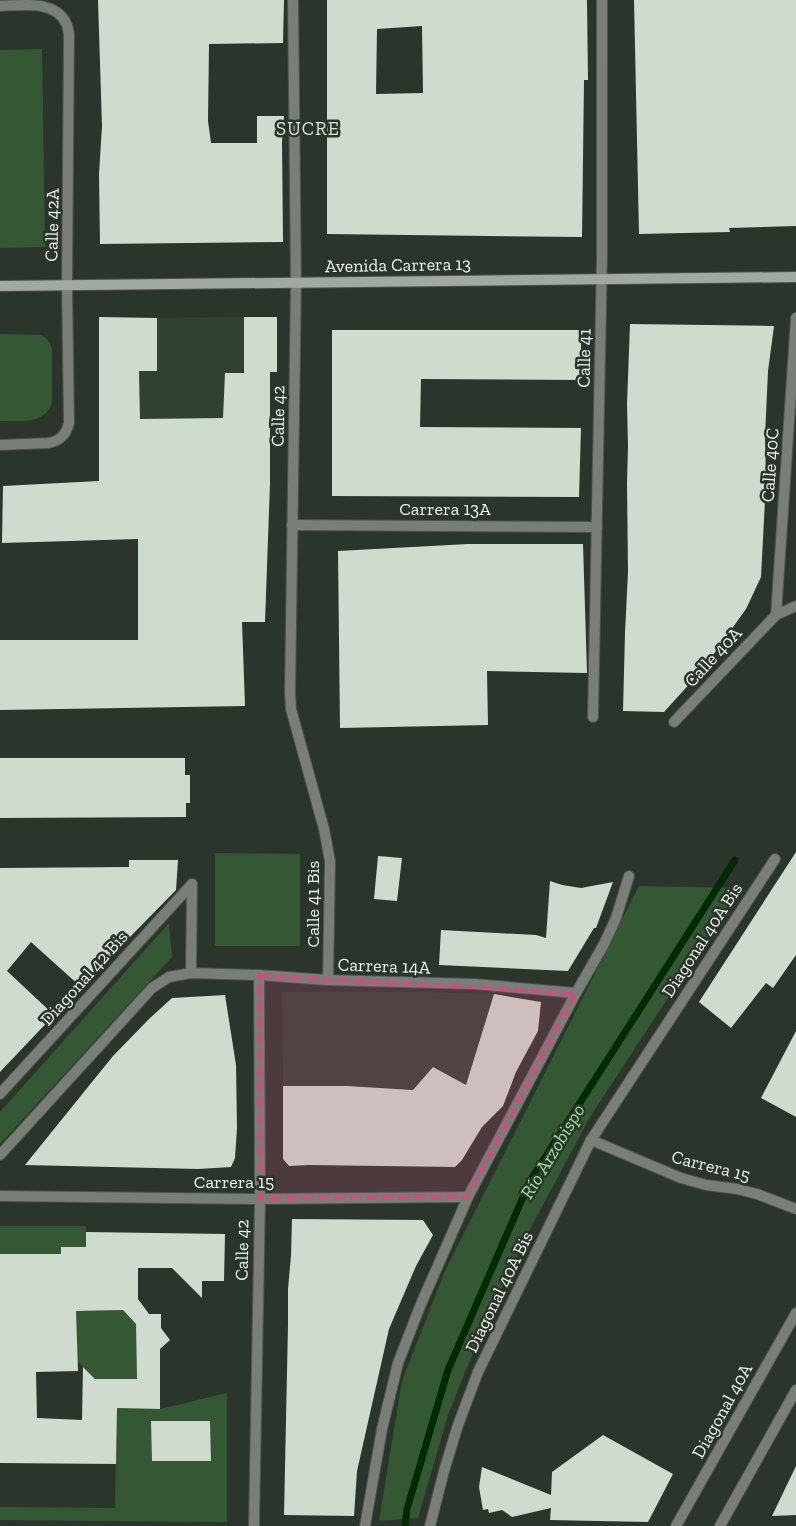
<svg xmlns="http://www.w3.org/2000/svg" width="796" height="1526" font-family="'Zilla Slab',serif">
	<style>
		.built { fill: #324031 }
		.green { fill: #355834; fill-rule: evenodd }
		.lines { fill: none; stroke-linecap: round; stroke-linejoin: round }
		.stream { stroke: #002b01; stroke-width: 7 }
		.building { fill: #cfdbce; fill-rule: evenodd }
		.minor-casing { stroke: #4b534a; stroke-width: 12 }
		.tertiary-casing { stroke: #4b534a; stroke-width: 12 }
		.secondary-casing { stroke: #4b534a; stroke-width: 12 }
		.minor { stroke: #797e79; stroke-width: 10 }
		.tertiary { stroke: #797e79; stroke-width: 10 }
		.secondary { stroke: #a1a9a1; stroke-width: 10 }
		.marked { fill: #cd4f80; fill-opacity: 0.2; stroke: #cd4f80; stroke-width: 4; stroke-dasharray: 10 6; stroke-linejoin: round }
		.labels { text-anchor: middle; stroke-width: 5; stroke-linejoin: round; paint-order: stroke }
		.street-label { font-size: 18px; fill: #edf3ed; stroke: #2c352b }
		.neighbourhood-label { font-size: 19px; letter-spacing: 1px; fill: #d7e3d6; stroke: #2c352b }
		.water-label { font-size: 19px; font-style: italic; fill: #97e795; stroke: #2c352b }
	</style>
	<rect width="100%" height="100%" fill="#2c352b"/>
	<g class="built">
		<path d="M 244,317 L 244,371 L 241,373 L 225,373 L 223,418 L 140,419 L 139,371 L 157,371 L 157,318 Z"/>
		<path d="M 282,992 L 426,992 L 494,994 L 466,1085 L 433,1067 L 413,1089 L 339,1086 L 283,1086 Z"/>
	</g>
	<g class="green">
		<path d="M 42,49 L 45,247 L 0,248 L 0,50 Z"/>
		<path d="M 0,334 L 41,335 C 48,339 51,343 52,350 L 52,402 C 46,425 19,421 0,421 Z"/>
		<path d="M 215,853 L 300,854 L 300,946 L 215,946 Z"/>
		<path d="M 639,886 L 740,888 L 590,1117 L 531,1227 L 484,1325 L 448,1415 L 418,1518 L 379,1521 L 402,1381 L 445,1271 Z"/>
		<path d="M 169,923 L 172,957 L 0,1144 L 0,1112 Z"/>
		<path d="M 0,1226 L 86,1226 L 86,1247 L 62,1247 L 61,1254 L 0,1254 Z"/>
		<path d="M 123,1310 L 136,1324 L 137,1379 L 95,1379 L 77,1361 L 76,1311 Z"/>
		<path d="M 227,1393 L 227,1522 L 0,1520 L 0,1507 L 115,1508 L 117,1408 L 160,1409 ZM 210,1421 L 211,1461 L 152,1461 L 152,1421 Z"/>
	</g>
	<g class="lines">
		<path class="stream" d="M 405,1526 L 407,1509 L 448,1370 L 530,1181 L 735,860"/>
	</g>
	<g class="building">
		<path d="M 98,0 L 284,0 L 283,43 L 209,44 L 208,121 L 211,143 L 257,143 L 257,116 L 284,116 L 282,142 L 283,242 L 100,244 L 99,174 L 102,126 Z"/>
		<path d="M 327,0 L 587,0 L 588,80 L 584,80 L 582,237 L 327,234 ZM 422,26 L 423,93 L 376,94 L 377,29 Z"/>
		<path d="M 634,0 L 796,0 L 796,226 L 729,228 L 730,232 L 639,234 Z"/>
		<path d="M 99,317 L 157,318 L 157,371 L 139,371 L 140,419 L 223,418 L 225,373 L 244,373 L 244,317 L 277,317 L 277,372 L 270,372 L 270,484 L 265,622 L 242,622 L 245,706 L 0,710 L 0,640 L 138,640 L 138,539 L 2,543 L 3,486 L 99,481 Z"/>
		<path d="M 630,324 L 774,326 L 768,371 L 765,436 L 766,481 L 761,577 L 746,609 L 703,669 L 664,712 L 623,711 L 625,633 L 628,572 L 627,483 L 628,447 L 627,404 Z"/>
		<path d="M 332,330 L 581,330 L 581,380 L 421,379 L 420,427 L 581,428 L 579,497 L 332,496 Z"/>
		<path d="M 468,544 L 583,544 L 587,673 L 487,671 L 488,725 L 340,728 L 338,551 Z"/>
		<path d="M 0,758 L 185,758 L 185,775 L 190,775 L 190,803 L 186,803 L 186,817 L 0,818 Z"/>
		<path d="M 796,852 L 796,955 L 773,988 L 766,983 L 731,1028 L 699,1002 Z"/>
		<path d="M 378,856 L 402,858 L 397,901 L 374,899 Z"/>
		<path d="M 129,860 L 178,860 L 176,890 L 81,987 L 31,942 L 7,971 L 54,1015 L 0,1072 L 0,868 L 129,867 Z"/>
		<path d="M 550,881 L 562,885 L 581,888 L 613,882 L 596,928 L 594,928 L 568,971 L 439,965 L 441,930 L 536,935 L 546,938 Z"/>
		<path d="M 494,994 L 541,1002 L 538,1031 L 516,1072 L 503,1106 L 482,1127 L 462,1160 L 455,1167 L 309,1165 L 289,1166 L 283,1159 L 283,1086 L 347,1086 L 413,1090 L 433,1067 L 466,1085 Z"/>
		<path d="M 225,995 L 236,1065 L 237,1128 L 235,1158 L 231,1167 L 198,1169 L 25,1165 L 113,1056 L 149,1019 L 172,998 Z"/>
		<path d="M 796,1031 L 796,1117 L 761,1098 Z"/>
		<path d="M 292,1219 L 423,1220 L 433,1235 L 416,1266 L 389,1329 L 357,1471 L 354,1516 L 284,1515 L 288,1325 L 288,1289 L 291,1256 Z"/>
		<path d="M 86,1232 L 225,1234 L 224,1281 L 202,1281 L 202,1298 L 172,1268 L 138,1268 L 138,1299 L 149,1314 L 161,1314 L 161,1328 L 170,1340 L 160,1349 L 160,1409 L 117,1408 L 116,1464 L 0,1463 L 0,1254 L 61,1254 L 61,1247 L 86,1247 ZM 123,1310 L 136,1324 L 137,1379 L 95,1379 L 83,1367 L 82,1420 L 37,1418 L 36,1372 L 78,1371 L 76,1311 Z"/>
		<path d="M 151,1421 L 210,1421 L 211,1461 L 152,1461 Z"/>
		<path d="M 603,1435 L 673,1474 L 648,1522 L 550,1520 L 551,1508 L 512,1517 L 502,1510 L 489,1513 L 488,1509 L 483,1510 L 479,1487 L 482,1467 L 551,1495 L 552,1472 Z"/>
		<path d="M 796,1466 L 796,1515 L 772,1516 Z"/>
	</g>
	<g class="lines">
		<defs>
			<g id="minor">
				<path d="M 293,0 L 296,282"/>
				<path d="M 0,6 C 22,5 55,0 66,23 C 68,26 68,31 69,34 L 67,286 L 69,423 C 66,435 60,441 48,443 L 0,445"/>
				<path d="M 292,525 L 597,527"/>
				<path d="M 776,615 L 796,318"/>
				<path d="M 593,717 L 602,254 L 602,0"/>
				<path d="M 674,722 L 776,615 L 796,606"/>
				<path d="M 328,980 L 475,984 L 576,993"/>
				<path d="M 591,1140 L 681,1178 L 706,1185 L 737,1189 L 757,1194 L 796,1209"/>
				<path d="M 0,1196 L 260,1199 L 468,1197"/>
				<path d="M 254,1526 L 260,1199 L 259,975"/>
			</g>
			<g id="tertiary">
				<path d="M 191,973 L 192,884"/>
				<path d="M 0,1094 L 192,884"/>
				<path d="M 0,1155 L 152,988 L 169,977 L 191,973 L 259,975 L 328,980 L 330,861 L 324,829 L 291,709 L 290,693 L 296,282"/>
				<path d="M 365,1526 L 382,1429 L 398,1363 L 421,1304 L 468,1197 L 576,993 L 604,944 L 616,918 L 629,876"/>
				<path d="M 430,1526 L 444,1471 L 458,1425 L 478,1372 L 591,1140 L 775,859"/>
				<path d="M 676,1526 L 796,1313"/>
				<path d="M 720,1526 L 796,1390"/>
			</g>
			<path id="secondary" d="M 0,286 L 796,277"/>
		</defs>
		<use href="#minor" class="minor-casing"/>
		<use href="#tertiary" class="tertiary-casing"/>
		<use href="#secondary" class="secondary-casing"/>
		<use href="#minor" class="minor"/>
		<use href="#tertiary" class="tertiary"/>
		<use href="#secondary" class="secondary"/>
	</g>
	<path class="marked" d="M 259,975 L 576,993 L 468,1197 L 260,1199 Z"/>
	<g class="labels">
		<g class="street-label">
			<text transform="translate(52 225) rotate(-89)" y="6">Calle 42A</text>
			<text transform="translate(398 265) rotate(-1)" y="6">Avenida Carrera 13</text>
			<text transform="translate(584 358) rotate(-89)" y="6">Calle 41</text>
			<text transform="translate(278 416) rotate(-89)" y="6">Calle 42</text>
			<text transform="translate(770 465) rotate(-86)" y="6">Calle 40C</text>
			<text x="445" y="515">Carrera 13A</text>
			<text transform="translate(713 657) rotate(-47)" y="6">Calle 40A</text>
			<text transform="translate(313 904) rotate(-90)" y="6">Calle 41 Bis</text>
			<text transform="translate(702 940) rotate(-57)" y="6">Diagonal 40A Bis</text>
			<text transform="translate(384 966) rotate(2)" y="6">Carrera 14A</text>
			<text transform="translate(84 978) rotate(-48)" y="6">Diagonal 42 Bis</text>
			<text transform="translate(711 1166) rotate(14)" y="6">Carrera 15</text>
			<text x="234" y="1188">Carrera 15</text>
			<text transform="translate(242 1250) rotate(-89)" y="6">Calle 42</text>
			<text transform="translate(499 1292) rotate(-64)" y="6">Diagonal 40A Bis</text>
			<text transform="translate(722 1411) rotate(-61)" y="6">Diagonal 40A</text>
		</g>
		<g class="neighbourhood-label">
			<text x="308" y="135">SUCRE</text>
		</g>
		<g class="water-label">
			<text transform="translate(552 1151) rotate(-59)" y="7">Río Arzobispo</text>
		</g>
	</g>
</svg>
